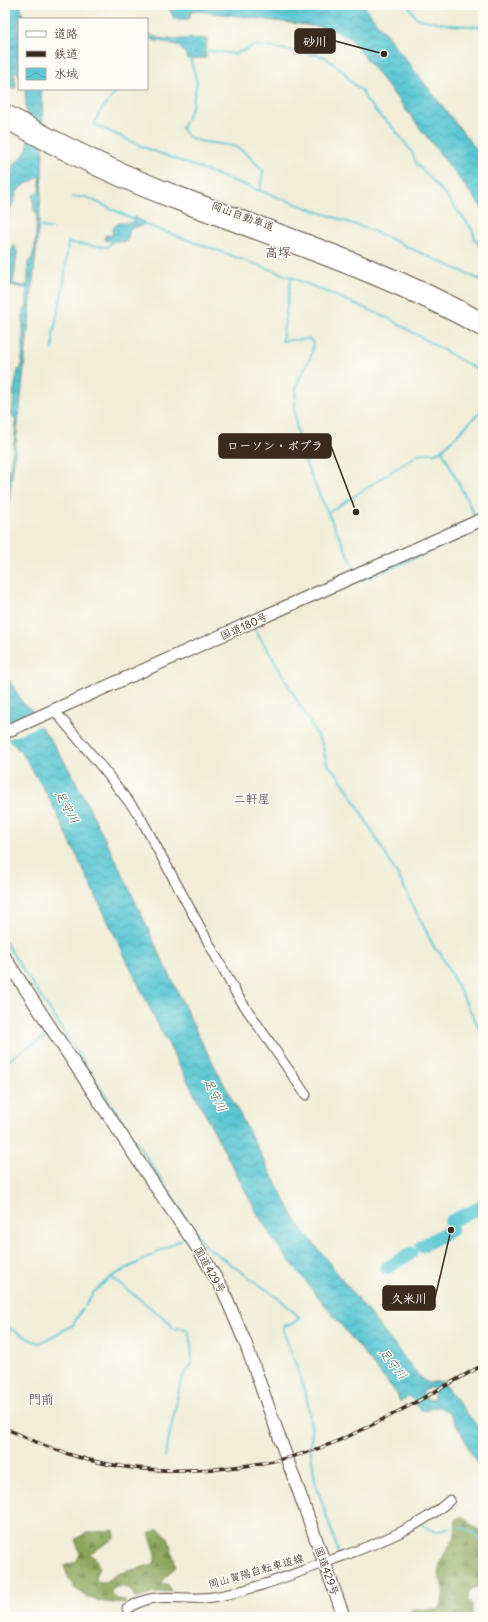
<svg xmlns="http://www.w3.org/2000/svg" width="488" height="1622" font-family="Delius,'Klee One',sans-serif">
	<style>
		.forest { fill: url(#forest-firs); stroke: #62683c }
		.water { fill: url(#water-waves); stroke: #4c7978; fill-rule: evenodd }
		.pier { fill: #f1edd8 }
		.lines { fill: none; stroke-linecap: round; stroke-linejoin: round }
		.stream { stroke: #5cc8d3; stroke-width: 2 }
		.river { stroke: #5cc8d3; stroke-width: 13 }
		.secondary-casing { stroke: #56473a; stroke-width: 11 }
		.highway-casing { stroke: #56473a; stroke-width: 14 }
		.secondary { stroke: #fff; stroke-width: 9 }
		.highway { stroke: #fff; stroke-width: 12 }
		.rail-casing { stroke: #3b2a1e; stroke-width: 3.5 }
		.rail { stroke: #fdfcf7; stroke-width: 2; stroke-dasharray: 6; stroke-linecap: butt }
		.labels { text-anchor: middle; stroke-width: 3; stroke-linejoin: round; paint-order: stroke }
		.street-label { font-size: 11px; fill: #3b2a1e; stroke: #fdfcf7 }
		.neighbourhood-label { font-size: 12px; font-weight: bold; fill: #70555d; stroke: #fdfcf7 }
		.water-label { font-size: 12px; font-style: italic; fill: #47615d; stroke: #fdfcf7 }
		.quarter-label { font-size: 13px; font-weight: bold; fill: #70555d; stroke: #fdfcf7 }
		.leader { fill: none; stroke: #3b2a1e; stroke-width: 1.5 }
		.callout-dot { fill: #3b2a1e; stroke: #fdfcf7; stroke-width: 1.5 }
		.callout { fill: #3b2a1e; stroke: #3b2a1e; stroke-width: 1.5 }
		.callout-label { font-size: 12px; text-anchor: middle; font-weight: bold; fill: #fff }
	</style>
	<defs>
		<pattern id="forest-firs" width="22" height="20" patternUnits="userSpaceOnUse"><rect width="22" height="20" fill="#8aa65a"/><path d="M5 1l3.5 6h-7zM16 11l3.5 6h-7z" fill="#72874a"/></pattern>
		<pattern id="water-waves" width="16" height="10" patternUnits="userSpaceOnUse"><rect width="16" height="10" fill="#5cc8d3"/><path d="M0 5q4-4 8 0t8 0" fill="none" stroke="#4da3ab"/></pattern>
	</defs>
	<rect width="100%" height="100%" fill="#fdfcf7"/>
	<filter id="ink" filterUnits="userSpaceOnUse"><feTurbulence type="fractalNoise" baseFrequency=".025" numOctaves="2"/><feDisplacementMap in="SourceGraphic" scale="8" xChannelSelector="R" yChannelSelector="G"/><feConvolveMatrix kernelMatrix="1 2 1 2 8 2 1 2 1" color-interpolation-filters="sRGB"/></filter>
	<filter id="wash" filterUnits="userSpaceOnUse"><feTurbulence type="fractalNoise" baseFrequency=".012" numOctaves="4" result="noise"/><feDisplacementMap in="SourceGraphic" scale="16" xChannelSelector="R" yChannelSelector="G"/><feGaussianBlur stdDeviation="0.9" result="paint"/><feColorMatrix in="noise" values="0 0 0 0 0 0 0 0 0 0 0 0 0 0 0 0 0 1.4 0 .05"/><feComposite in="paint" operator="in"/></filter>
	<g filter="url(#wash)">
		<rect width="100%" height="100%" fill="#f1edd8"/>
		<g class="forest">
			<path d="M 462,1516 L 483,1534 L 483,1588 L 476,1587 L 469,1591 L 468,1602 L 472,1604 L 472,1617 L 403,1617 L 413,1609 L 438,1610 L 442,1603 L 444,1587 L 439,1578 L 440,1562 L 455,1536 L 456,1519 Z"/>
			<path d="M 158,1529 L 168,1537 L 176,1566 L 161,1583 L 168,1584 L 171,1591 L 151,1594 L 135,1599 L 131,1589 C 123,1586 117,1585 111,1591 L 112,1595 L 118,1599 L 125,1600 L 125,1604 C 94,1602 74,1599 64,1566 L 76,1562 L 80,1554 L 75,1539 L 87,1533 L 114,1530 L 115,1538 L 89,1554 L 95,1557 L 99,1567 L 96,1576 L 97,1581 L 105,1582 L 117,1574 L 154,1564 L 156,1553 L 149,1534 Z"/>
		</g>
		<g class="water">
			<path d="M 5,5 L 20,5 L 24,19 L 19,19 L 19,77 L 17,71 L 14,72 L 16,87 L 12,89 L 8,86 C 7,79 6,71 6,63 C 7,53 15,46 5,36 Z"/>
			<path d="M 168,5 L 363,5 L 483,158 L 483,209 L 350,38 L 329,28 L 192,10 L 189,19 L 174,19 Z"/>
			<path d="M 147,32 C 159,44 191,37 207,39 L 206,48 L 204,49 L 204,53 L 206,53 L 206,58 L 188,59 C 178,36 163,47 147,37 Z"/>
			<path d="M 25,89 L 41,89 C 47,160 38,231 31,301 C 24,370 17,439 8,507 L 6,507 L 5,482 L 9,475 L 15,436 L 16,421 L 12,415 L 14,390 L 18,370 L 21,369 L 23,346 L 23,310 L 27,308 L 27,289 L 10,285 L 6,286 L 5,291 L 5,283 L 10,282 L 9,257 L 14,245 L 17,252 L 13,284 L 23,286 L 28,284 L 28,262 L 32,258 L 35,247 L 37,212 L 34,211 L 33,195 L 39,192 L 40,186 L 40,175 C 35,181 22,185 19,189 C 14,196 15,203 9,210 L 10,213 L 5,219 L 8,232 L 6,234 L 5,243 L 5,195 L 12,172 L 12,167 C 19,158 25,158 28,145 Z"/>
			<path d="M 134,217 L 144,222 L 142,226 L 130,228 L 128,238 L 126,242 L 105,240 L 105,235 L 112,236 L 113,228 L 119,223 L 134,223 Z"/>
			<path d="M 5,674 L 25,706 L 30,708 L 40,726 L 55,746 L 74,778 L 120,869 L 197,1033 L 296,1221 L 418,1375 L 428,1383 L 441,1381 L 483,1433 L 483,1471 C 479,1466 474,1459 471,1453 C 465,1442 453,1409 438,1407 C 432,1407 428,1411 423,1411 L 419,1408 L 410,1396 L 400,1402 L 397,1394 L 307,1283 L 274,1241 L 256,1211 L 155,1019 L 49,798 L 24,756 L 5,735 ZM 431,1387 L 435,1393 L 433,1400 L 426,1399 L 422,1392 Z"/>
		</g>
		<path class="pier" d="M 35,713 L 41,725 L 6,740 L 5,726 Z"/>
		<g class="lines">
			<g class="stream">
				<path d="M 408,5 L 416,17 L 420,19 L 452,25 L 483,27"/>
				<path d="M 202,50 L 235,54 L 253,46 L 260,46 L 318,55 L 325,57 L 344,72 L 350,81 L 363,92 L 366,100 L 381,117 L 391,125 L 412,152 L 416,163 L 442,191 L 472,229 L 475,239 L 483,250"/>
				<path d="M 190,58 L 197,82 L 192,107 L 182,128 C 189,147 220,141 236,147 C 245,151 255,163 263,170 L 260,191 L 373,231 L 483,281"/>
				<path d="M 118,89 L 99,113 L 94,124 L 143,147 L 260,191"/>
				<path d="M 73,197 L 86,197 L 135,220"/>
				<path d="M 141,223 L 291,277 L 388,318 L 483,373"/>
				<path d="M 38,226 L 52,229"/>
				<path d="M 68,241 L 68,243 L 107,247 L 114,240"/>
				<path d="M 291,277 L 282,341 L 309,339 L 313,343 C 313,365 299,370 296,390 C 289,434 310,475 328,513"/>
				<path d="M 53,350 L 53,335 L 64,283 L 68,243"/>
				<path d="M 475,516 L 442,450 L 483,409"/>
				<path d="M 355,569 L 328,513 L 420,453 L 435,453 L 442,450"/>
				<path d="M 361,581 L 483,528"/>
				<path d="M 254,629 L 270,653 L 322,744 L 327,764 L 338,775 L 353,798 L 402,883 L 435,949 L 440,953 L 483,1035"/>
				<path d="M 5,942 L 204,1245 L 281,1300 L 300,1318 L 292,1324 L 283,1326 L 283,1330 L 301,1379 L 308,1404 L 312,1432 L 310,1445 L 315,1481 L 339,1554"/>
				<path d="M 5,1063 L 23,1050 L 47,1036"/>
				<path d="M 111,1277 L 169,1322 L 173,1329 L 184,1328 L 188,1331 L 191,1342 L 192,1364 L 181,1380 L 165,1457"/>
				<path d="M 85,1305 L 93,1293 L 111,1277 L 182,1239"/>
				<path d="M 5,1326 L 33,1341 L 40,1343 L 73,1325 L 82,1309"/>
				<path d="M 421,1524 L 435,1532 L 451,1528"/>
				<path d="M 460,1528 L 470,1530 L 483,1540"/>
			</g>
			<g class="river">
				<path d="M 422,1246 L 451,1230 L 451,1221 L 483,1206"/>
				<path d="M 387,1268 L 411,1253"/>
			</g>
		</g>
	</g>
	<g filter="url(#ink)">
		<g class="lines">
			<defs>
				<g id="secondary">
					<path d="M 54,710 L 105,771 L 139,815 L 237,995 L 306,1095"/>
					<path d="M 127,1609 C 156,1589 181,1602 213,1597 C 256,1590 298,1572 340,1557 C 376,1544 422,1526 450,1500"/>
				</g>
				<g id="highway">
					<path d="M 5,110 C 62,142 121,171 182,194 C 284,233 387,266 483,319"/>
					<path d="M 5,122 C 61,154 119,182 180,205 C 282,244 387,277 483,331"/>
					<path d="M 5,732 L 483,519"/>
					<path d="M 5,958 L 149,1177 L 199,1250 L 223,1290 L 245,1342 L 344,1617"/>
				</g>
			</defs>
			<use href="#secondary" class="secondary-casing"/>
			<use href="#highway" class="highway-casing"/>
			<use href="#secondary" class="secondary"/>
			<use href="#highway" class="highway"/>
			<defs>
				<path id="rail" d="M 5,1428 C 28,1439 53,1450 78,1457 C 153,1479 260,1473 333,1443 C 384,1421 434,1392 483,1365"/>
			</defs>
			<use href="#rail" class="rail-casing"/>
			<use href="#rail" class="rail"/>
		</g>
	</g>
	<g class="labels">
		<g class="street-label">
			<text transform="translate(243 216) rotate(20)" y="4">岡山自動車道</text>
			<text transform="translate(244 626) rotate(-24)" y="4">国道180号</text>
			<text transform="translate(210 1270) rotate(60)" y="4">国道429号</text>
			<text transform="translate(256 1571) rotate(-16)" y="4">岡山賀陽自転車道線</text>
			<text transform="translate(327 1571) rotate(70)" y="4">国道429号</text>
		</g>
		<g class="neighbourhood-label">
			<text x="252" y="803">二軒屋</text>
		</g>
		<g class="water-label">
			<text transform="translate(67 807) rotate(61)" y="4">足守川</text>
			<text transform="translate(215 1095) rotate(63)" y="4">足守川</text>
			<text transform="translate(393 1364) rotate(51)" y="4">足守川</text>
		</g>
		<g class="quarter-label">
			<text x="278" y="257">高塚</text>
			<text x="41" y="1404">門前</text>
		</g>
	</g>
	<path class="leader" d="M384 54L335 41M356 512L331 446M451 1230L435 1298"/>
	<g class="callout-dot">
		<circle cx="384" cy="54" r="4"/>
		<circle cx="356" cy="512" r="4"/>
		<circle cx="451" cy="1230" r="4"/>
	</g>
	<g class="callout">
		<rect x="295" y="29" width="40" height="24" rx="4"/>
		<rect x="219" y="434" width="112" height="24" rx="4"/>
		<rect x="383" y="1286" width="52" height="24" rx="4"/>
	</g>
	<g class="callout-label">
		<text x="315" y="46">砂川</text>
		<text x="275" y="450">ローソン・ポプラ</text>
		<text x="409" y="1303">久米川</text>
	</g>
	<rect width="488" height="1622" fill="none" stroke="#fdfcf7" stroke-width="20"/>
	<rect x="18" y="18" width="130" height="72" fill="#fdfcf7" stroke="#afa8a0"/>
	<rect x="26" y="31" width="20" height="6" fill="#ffffff" stroke="#afa8a0"/>
	<text x="54" y="38" font-size="12" fill="#3b2a1e">道路</text>
	<rect x="26" y="51" width="20" height="6" fill="#3b2a1e" stroke="#afa8a0"/>
	<text x="54" y="58" font-size="12" fill="#3b2a1e">鉄道</text>
	<rect x="26" y="68" width="20" height="12" fill="url(#water-waves)" stroke="#afa8a0"/>
	<text x="54" y="78" font-size="12" fill="#3b2a1e">水域</text>
</svg>
